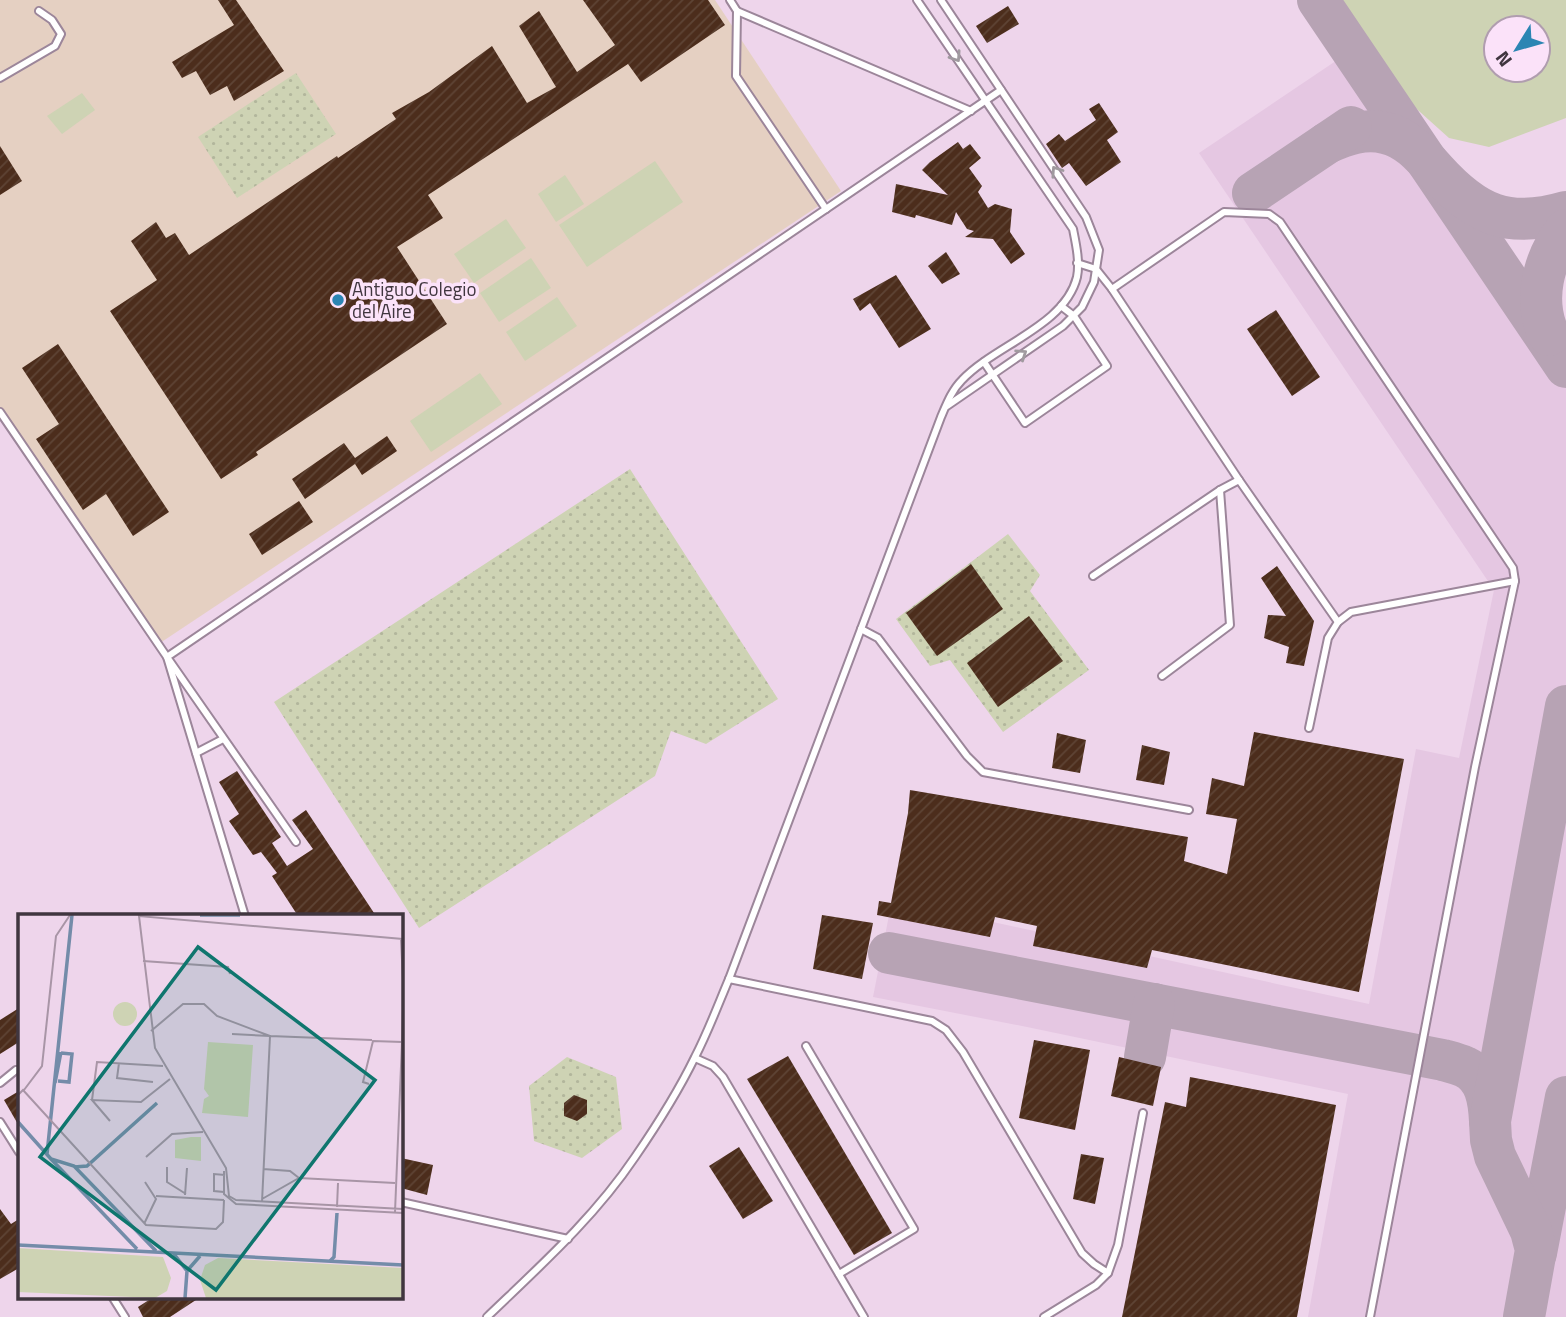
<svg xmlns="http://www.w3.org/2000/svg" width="1566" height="1317" font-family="'Titillium Web',sans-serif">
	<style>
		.built { fill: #e5c7e2 }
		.education { fill: #e5d0c2 }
		.grass { fill: #ced3b4; fill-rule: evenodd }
		.park { fill: url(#park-dots) }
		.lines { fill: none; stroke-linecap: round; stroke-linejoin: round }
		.taxiway { stroke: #b7a3b4; stroke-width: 42 }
		.building { fill: url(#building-hatch) }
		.lane-casing { stroke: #9c869a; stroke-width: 10 }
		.lane { stroke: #fff; stroke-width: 6 }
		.oneway { stroke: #a09a9f }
		.poi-dot { fill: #2b85b3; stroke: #fbe2f9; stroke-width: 2.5 }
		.labels { text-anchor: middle; stroke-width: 7; stroke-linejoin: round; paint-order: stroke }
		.poi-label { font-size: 19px; fill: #40363f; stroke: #fbe2f9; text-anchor: start }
		.inset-river { fill: none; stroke: #748ca9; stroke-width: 3.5 }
		.inset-road { fill: none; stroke: #a895a6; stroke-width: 2 }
		.view { fill: #0f766e; fill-opacity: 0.15; stroke: #0f766e; stroke-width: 3.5 }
		.inset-edge { fill: none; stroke: #40363f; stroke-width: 3.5 }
	</style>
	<defs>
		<pattern id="park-dots" width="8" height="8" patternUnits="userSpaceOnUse" patternTransform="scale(1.75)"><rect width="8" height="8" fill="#ced3b4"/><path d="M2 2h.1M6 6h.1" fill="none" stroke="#b2b69c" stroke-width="1.8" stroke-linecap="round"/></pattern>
		<pattern id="building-hatch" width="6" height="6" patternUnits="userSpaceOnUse" patternTransform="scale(1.75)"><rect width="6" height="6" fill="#4c2d1c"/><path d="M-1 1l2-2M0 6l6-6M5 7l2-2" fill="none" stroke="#5e4435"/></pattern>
	</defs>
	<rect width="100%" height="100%" fill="#eed5eb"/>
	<path class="built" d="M 1367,40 L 1566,336 L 1566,1317 L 1308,1317 L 1348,1094 L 1027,1027 L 873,997 L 892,900 L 1369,1004 L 1416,749 L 1459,758 L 1494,590 L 1199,153 Z"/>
	<path class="education" d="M 0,0 L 715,0 L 841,191 L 157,645 L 0,410 Z"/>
	<g class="grass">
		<path d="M 1340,0 L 1566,0 L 1566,118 L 1489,147 L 1449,138 L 1410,103 ZM 1496,28 L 1538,28 L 1538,70 L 1496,70 Z"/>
		<path d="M 82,93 L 95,110 L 62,134 L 47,116 Z"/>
		<path d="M 655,161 L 683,202 L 587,267 L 559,225 Z"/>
		<path d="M 565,175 L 584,204 L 556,222 L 538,194 Z"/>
		<path d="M 506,219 L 526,248 L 474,283 L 454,254 Z"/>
		<path d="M 531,258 L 551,288 L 499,322 L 480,293 Z"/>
		<path d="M 557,297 L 577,326 L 525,361 L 506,332 Z"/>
		<path d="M 480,373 L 502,404 L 431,452 L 410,421 Z"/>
	</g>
	<g class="park">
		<path d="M 296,73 L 336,134 L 237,198 L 198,137 Z"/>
		<path d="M 630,469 L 778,699 L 706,744 L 671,731 L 655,776 L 419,928 L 274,702 Z"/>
		<path d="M 1008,534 L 1040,575 L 1030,591 L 1089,670 L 1003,732 L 950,660 L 930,666 L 896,619 Z"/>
		<path d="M 567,1057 L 616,1077 L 622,1129 L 582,1158 L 534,1141 L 529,1086 Z"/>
	</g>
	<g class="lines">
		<g class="taxiway">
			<path d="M 1318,0 L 1566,367"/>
			<path d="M 1327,143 C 1346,135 1364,128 1385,133 C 1406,137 1422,155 1436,171 C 1476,215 1508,229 1566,212"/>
			<path d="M 1253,193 L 1351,127"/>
			<path d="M 1549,335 C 1533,300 1543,259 1566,230"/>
			<path d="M 889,953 L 1443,1060 C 1450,1062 1458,1064 1465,1067 C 1486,1077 1489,1101 1490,1121"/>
			<path d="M 1145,1057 L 1154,1004"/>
			<path d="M 1536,1253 L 1566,1097"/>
			<path d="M 1524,1317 L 1536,1250 L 1531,1231 L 1495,1156 L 1491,1140 L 1490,1121 L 1566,706"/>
		</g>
	</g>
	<g class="building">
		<path d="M 218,0 L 236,0 L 284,71 L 234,101 L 227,86 L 210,95 L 196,71 L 182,78 L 172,62 L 234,25 Z"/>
		<path d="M 583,0 L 708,0 L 725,25 L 641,82 L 628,64 L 428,195 L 443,218 L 397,247 L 447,324 L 256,452 L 258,455 L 221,479 L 110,311 L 157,280 L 131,241 L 156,222 L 166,238 L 175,233 L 189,255 L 337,156 L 338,158 L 396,119 L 392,113 L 429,92 L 492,46 L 527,103 L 556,87 L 519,26 L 539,11 L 577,72 L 615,45 Z"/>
		<path d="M 1008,6 L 1019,24 L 987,43 L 976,26 Z"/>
		<path d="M 1099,103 L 1118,132 L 1107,140 L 1121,162 L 1086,186 L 1069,163 L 1062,168 L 1046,144 L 1059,134 L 1065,141 L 1096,120 L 1089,109 Z"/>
		<path d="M 958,142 L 963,149 L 970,144 L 981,158 L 969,168 L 982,186 L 978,192 L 988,208 L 995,204 L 1012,209 L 1010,232 L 1025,254 L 1011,264 L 993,239 L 965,237 L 974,231 L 967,229 L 956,212 L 952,225 L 916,215 L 915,218 L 892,212 L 896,184 L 948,195 L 922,170 L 930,162 Z"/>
		<path d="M 0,146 L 22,181 L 0,195 Z"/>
		<path d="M 946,252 L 960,274 L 942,284 L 928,266 Z"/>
		<path d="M 896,275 L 931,329 L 899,348 L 870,303 L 860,311 L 853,299 Z"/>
		<path d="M 1276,310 L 1320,377 L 1292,396 L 1247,329 Z"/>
		<path d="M 58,344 L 169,512 L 133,536 L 106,494 L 83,510 L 36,439 L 59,424 L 22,368 Z"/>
		<path d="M 387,436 L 397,451 L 362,475 L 355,464 L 305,499 L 292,479 L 344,443 L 355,458 Z"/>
		<path d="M 299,501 L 313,522 L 262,555 L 249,534 Z"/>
		<path d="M 971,564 L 1003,609 L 937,656 L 906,613 Z"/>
		<path d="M 1277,566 L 1314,621 L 1304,666 L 1286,663 L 1289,647 L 1264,638 L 1268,615 L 1286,616 L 1261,578 Z"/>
		<path d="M 1029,616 L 1063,661 L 998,707 L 967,663 Z"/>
		<path d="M 1254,732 L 1404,759 L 1359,992 L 1152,950 L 1147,968 L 1033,946 L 1037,926 L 995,917 L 990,937 L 877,915 L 879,901 L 891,903 L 908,813 L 910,790 L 1188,837 L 1184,861 L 1227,874 L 1237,819 L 1206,814 L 1212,778 L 1244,786 Z"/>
		<path d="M 1057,733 L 1086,740 L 1080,773 L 1052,768 Z"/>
		<path d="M 1142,745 L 1170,752 L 1164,785 L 1136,780 Z"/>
		<path d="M 237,771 L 281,837 L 272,843 L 287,866 L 313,849 L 292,820 L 306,810 L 376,916 L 298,916 L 272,876 L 277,873 L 261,852 L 253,855 L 229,821 L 239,814 L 219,782 Z"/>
		<path d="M 822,915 L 873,923 L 862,979 L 813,969 Z"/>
		<path d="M 19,1008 L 19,1042 L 0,1054 L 0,1020 Z"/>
		<path d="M 1034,1040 L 1090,1050 L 1075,1130 L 1019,1118 Z"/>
		<path d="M 788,1056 L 892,1233 L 854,1255 L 747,1079 Z"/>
		<path d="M 1119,1057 L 1161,1067 L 1153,1106 L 1111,1096 Z"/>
		<path d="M 1190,1077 L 1336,1105 L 1297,1317 L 1122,1317 L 1165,1102 L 1186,1107 Z"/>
		<path d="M 19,1091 L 19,1126 L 4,1100 Z"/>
		<path d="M 574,1095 L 587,1100 L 587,1114 L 577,1121 L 564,1116 L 564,1103 Z"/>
		<path d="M 739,1147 L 773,1201 L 743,1219 L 709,1166 Z"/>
		<path d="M 1081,1154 L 1104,1158 L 1095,1204 L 1073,1199 Z"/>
		<path d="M 401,1158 L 433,1165 L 427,1195 L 401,1188 Z"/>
		<path d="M 0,1209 L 11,1224 L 19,1219 L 19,1268 L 0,1279 Z"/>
		<path d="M 152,1298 L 199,1298 L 170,1317 L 143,1317 L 138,1307 Z"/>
	</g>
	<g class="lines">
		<defs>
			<g id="lane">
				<path d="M 730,0 L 737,11 L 971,111"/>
				<path d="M 941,0 L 1086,217 L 1099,250 L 1094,282 L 1082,307 L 1063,326 L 947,406"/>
				<path d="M 737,11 L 736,76 L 826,209"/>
				<path d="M 0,78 L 55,46 L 61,34 L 52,20 L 39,11"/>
				<path d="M 1077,263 L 1096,269 L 1112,289 L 1239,480 L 1338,622"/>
				<path d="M 1112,289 L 1224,212 L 1269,214 L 1280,222 L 1513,568 L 1515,581 L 1475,767 L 1370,1317"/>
				<path d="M 984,362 L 1025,423 L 1107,366 L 1074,316 L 1061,306"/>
				<path d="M 0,412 L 167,657 L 245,916"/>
				<path d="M 1093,576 L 1220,490 L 1239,480"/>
				<path d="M 861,629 L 878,638 L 967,756 L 983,772 L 1189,810"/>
				<path d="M 1162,676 L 1230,625 L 1220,490"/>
				<path d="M 1309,728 L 1328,638 L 1338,622 L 1351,612 L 1515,581"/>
				<path d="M 196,753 L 223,739"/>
				<path d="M 296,842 L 167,657 L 1001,90"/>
				<path d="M 729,979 L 932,1021 L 946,1030 L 963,1052 L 1082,1253 L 1094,1264 L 1108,1273 L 1118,1245 L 1143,1113"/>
				<path d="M 806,1046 L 914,1229 L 839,1274"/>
				<path d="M 695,1058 L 713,1066 L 723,1077 L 864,1317"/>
				<path d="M 0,1083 L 16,1070"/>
				<path d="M 0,1122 L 19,1152"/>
				<path d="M 401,1202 L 568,1239"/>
				<path d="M 113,1298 L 125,1317"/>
				<path d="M 487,1317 C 539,1267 594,1218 635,1157 C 657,1125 678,1092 695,1057 C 708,1032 718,1005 729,979 L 941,417 C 947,403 952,390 962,380 C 995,345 1065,326 1077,277 C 1080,262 1076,244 1073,229 L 917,0"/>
				<path d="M 1044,1317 L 1096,1285 L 1108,1273"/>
			</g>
		</defs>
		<use href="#lane" class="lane-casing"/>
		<use href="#lane" class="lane"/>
	</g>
	<defs><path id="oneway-chevron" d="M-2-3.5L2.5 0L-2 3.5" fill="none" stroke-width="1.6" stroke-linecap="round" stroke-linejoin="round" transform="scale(1.75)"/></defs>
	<g class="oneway">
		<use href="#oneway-chevron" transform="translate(956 57) rotate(56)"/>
		<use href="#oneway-chevron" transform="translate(1056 171) rotate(-124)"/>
		<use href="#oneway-chevron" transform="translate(1022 354) rotate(-34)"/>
	</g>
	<circle class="poi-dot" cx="338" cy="300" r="7"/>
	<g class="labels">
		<g class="poi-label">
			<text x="352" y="296">Antiguo Colegio<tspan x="352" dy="22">del Aire</tspan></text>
		</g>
	</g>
	<g transform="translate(18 914)">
		<rect width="385" height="385" fill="#eed5eb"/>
		<path d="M 0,334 L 145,343 L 153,364 L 149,377 L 137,384 L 0,378 ZM 200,344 L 385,354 L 385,384 L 188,384 L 182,366 L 187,351 Z" fill="#ced3b4"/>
		<path d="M95 100a12 12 0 1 1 24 0a12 12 0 1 1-24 0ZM 190,128 L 235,131 L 230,203 L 184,199 L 186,185 L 191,182 L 186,175 ZM 173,223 L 183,223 L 183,247 L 157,244 L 157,226 Z" fill="#ced3b4"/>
		<path class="inset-river" d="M 182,1 L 222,1M 40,167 L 51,168 L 54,140 L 43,139M 37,169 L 43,138M 0,208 L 33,245 L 56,252 L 138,337M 29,240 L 54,1M 33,245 L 119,335M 56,253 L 69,252 L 139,189M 0,331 L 385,351M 156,340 L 169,357 L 182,342M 312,347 L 316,343 L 319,299M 167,384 L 169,357"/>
		<path class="inset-road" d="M 385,25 L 121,2 L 137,134 L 208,254 L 211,282 L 218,286 L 385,295M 383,26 L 385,66M 125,47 L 210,53 L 212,60M 133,117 L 165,90 L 186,90 L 199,102 L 252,122 L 354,126M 214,120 L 252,122 L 244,288M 384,128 L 385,97M 101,149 L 99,164 L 135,168M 351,170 L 345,168 L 355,127 L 384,128 L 377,298M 6,176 L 24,152 L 38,22 L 52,1M 0,181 L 5,176 L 128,311 L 198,315 L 205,308 L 206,286M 74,186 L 79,148 L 145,152M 92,207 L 74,186 L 123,188 L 152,165M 128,243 L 154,220 L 185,218M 149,253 L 149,268 L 168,280M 245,255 L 272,257 L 281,264M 206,257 L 206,280 L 218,290 L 385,299M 206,278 L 196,277 L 196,260 L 207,261M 167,281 L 169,254M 138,282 L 206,286M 244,285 L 281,264 L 377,269M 319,293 L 320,269M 126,310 L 138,285 L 127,268"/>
		<path class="view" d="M 180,33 L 357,166 L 198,376 L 22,243 Z"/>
		<rect width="385" height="385" class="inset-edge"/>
	</g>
	<g transform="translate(1517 49) rotate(233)"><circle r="33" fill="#fbe2f9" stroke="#b09daf" stroke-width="2"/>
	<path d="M0-5L12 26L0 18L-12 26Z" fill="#2b85b3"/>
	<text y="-10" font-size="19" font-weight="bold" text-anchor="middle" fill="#40363f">N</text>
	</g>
</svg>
